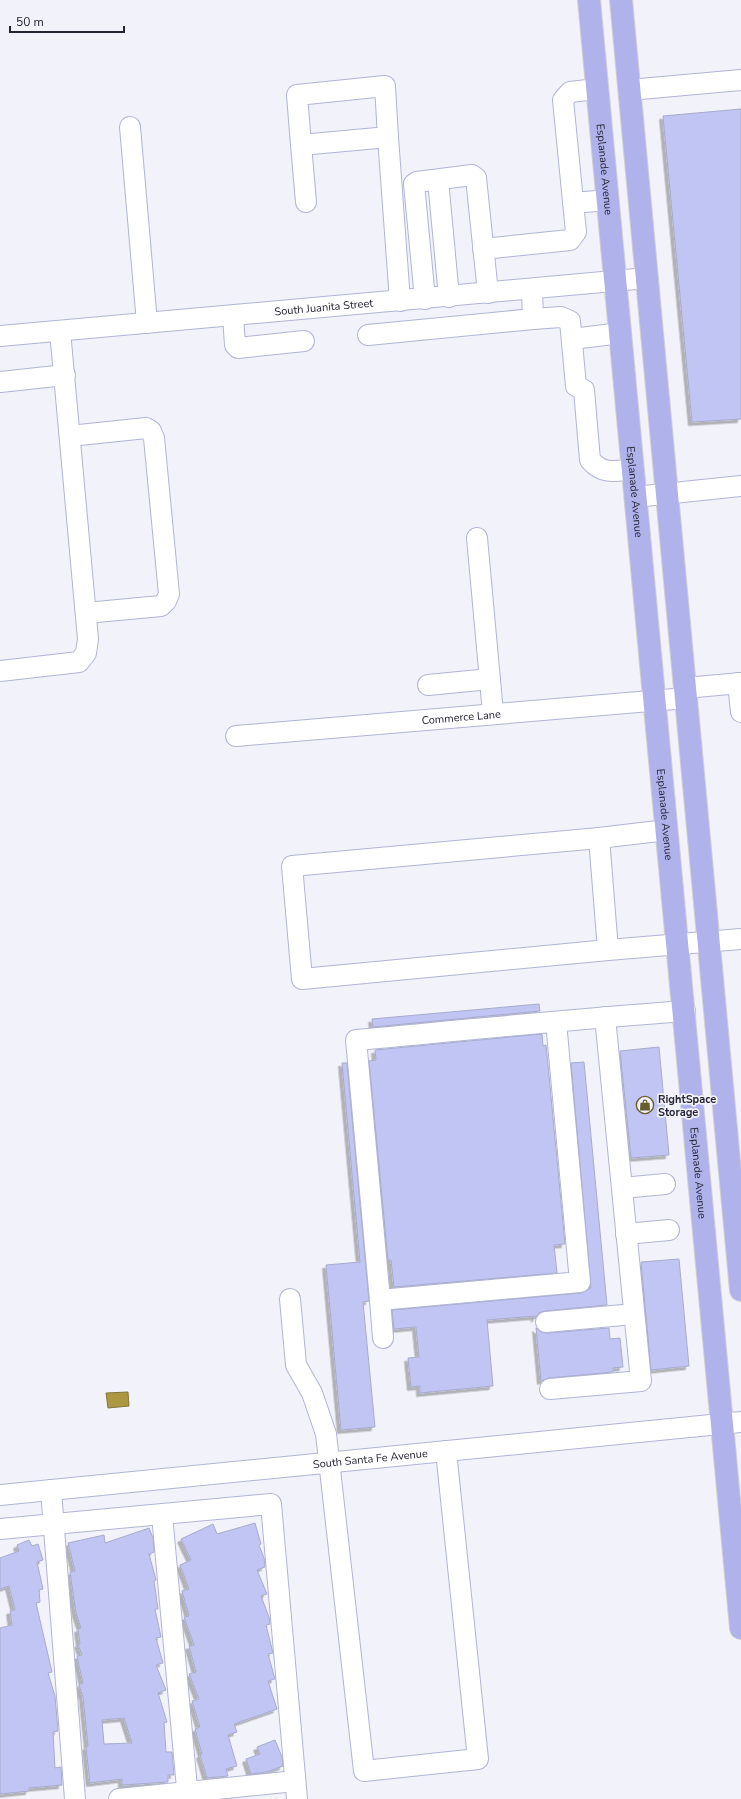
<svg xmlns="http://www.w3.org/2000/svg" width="741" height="1799" font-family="'Nunito Sans',sans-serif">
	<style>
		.water { fill: #ac9841; stroke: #83753c }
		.building { fill: #c0c5f4; stroke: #a7abcb; fill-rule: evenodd; filter: url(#shadow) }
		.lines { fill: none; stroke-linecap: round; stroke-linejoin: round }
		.minor-casing { stroke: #b0b4d5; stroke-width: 22 }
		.major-casing { stroke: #cfcfd2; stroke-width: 24 }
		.minor { stroke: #fff; stroke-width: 20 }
		.major { stroke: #b0b3eb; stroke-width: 22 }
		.labels { text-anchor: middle; stroke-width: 3.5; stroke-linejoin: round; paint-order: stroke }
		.street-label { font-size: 11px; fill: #232431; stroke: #f2f3fa }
		.poi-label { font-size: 11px; font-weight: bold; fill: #232431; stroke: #f2f3fa; text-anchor: start }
	</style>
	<defs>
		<filter id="shadow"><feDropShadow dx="-3.5" dy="3.5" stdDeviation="0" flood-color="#0004"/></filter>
	</defs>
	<rect width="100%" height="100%" fill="#f2f3fa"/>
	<path class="water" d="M 128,1392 L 129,1406 L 108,1408 L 106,1393 Z"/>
	<g class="building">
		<path d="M 741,109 L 741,419 L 692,422 L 663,116 Z"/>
		<path d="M 539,1004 L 540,1011 L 373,1027 L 372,1019 Z"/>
		<path d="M 542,1034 L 543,1046 L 546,1045 L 548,1065 L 565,1244 L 554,1245 L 557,1273 L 394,1287 L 391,1260 L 388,1260 L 369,1061 L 376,1060 L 375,1050 Z"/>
		<path d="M 659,1047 L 669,1155 L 631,1158 L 620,1051 Z"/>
		<path d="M 584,1062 L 607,1305 L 545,1311 L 539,1313 L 535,1319 L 535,1316 L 487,1320 L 493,1386 L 420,1393 L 420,1386 L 411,1387 L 408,1358 L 419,1357 L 416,1327 L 394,1329 L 392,1310 L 581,1293 L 591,1288 L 571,1063 Z"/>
		<path d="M 342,1063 L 347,1063 L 369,1301 L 363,1302 L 375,1427 L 341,1430 L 326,1265 L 360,1262 Z"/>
		<path d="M 679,1259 L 689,1366 L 651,1370 L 641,1262 Z"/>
		<path d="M 536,1328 L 541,1332 L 547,1333 L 609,1328 L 610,1339 L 620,1338 L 623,1367 L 613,1368 L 613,1372 L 549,1378 L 541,1381 Z"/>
		<path d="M 255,1523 L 261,1544 L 259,1545 L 264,1558 L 265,1567 L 257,1570 L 267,1594 L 261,1596 L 269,1617 L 270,1624 L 266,1625 L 273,1653 L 268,1654 L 275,1679 L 268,1681 L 277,1709 L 234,1724 L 237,1732 L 228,1735 L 237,1766 L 226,1769 L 228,1776 L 207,1778 L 200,1755 L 202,1754 L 195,1729 L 200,1727 L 192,1701 L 199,1699 L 189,1674 L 196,1672 L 189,1646 L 194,1645 L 184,1617 L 189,1616 L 182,1591 L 189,1589 L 180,1565 L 191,1560 L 181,1539 L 213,1524 L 217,1534 Z"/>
		<path d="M 149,1528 L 153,1538 L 154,1552 L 149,1554 L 156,1580 L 154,1581 L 158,1609 L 155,1609 L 161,1637 L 156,1638 L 163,1663 L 156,1665 L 166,1690 L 158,1693 L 167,1722 L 164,1723 L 166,1752 L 172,1752 L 174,1775 L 168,1775 L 168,1782 L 122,1785 L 122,1779 L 90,1783 L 86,1747 L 88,1746 L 83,1697 L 79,1685 L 83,1683 L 77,1656 L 82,1655 L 78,1644 L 80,1644 L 78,1629 L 81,1628 L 76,1613 L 70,1572 L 75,1571 L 68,1543 L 104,1535 L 105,1543 ZM 124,1718 L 132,1743 L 104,1744 L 102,1720 Z"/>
		<path d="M 29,1540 L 32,1546 L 38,1544 L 43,1560 L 37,1562 L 43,1589 L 39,1590 L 40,1602 L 36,1603 L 52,1672 L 48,1673 L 55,1696 L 58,1731 L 53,1732 L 55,1768 L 61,1767 L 62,1785 L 29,1788 L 29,1791 L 0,1794 L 0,1628 L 12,1625 L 10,1611 L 15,1610 L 9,1586 L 0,1589 L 0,1558 L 19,1551 L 17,1545 Z"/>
		<path d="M 275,1740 L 282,1757 L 283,1766 L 266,1772 L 251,1774 L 246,1759 L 260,1754 L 257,1747 Z"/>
	</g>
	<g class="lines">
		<defs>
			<g id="minor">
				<path d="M 629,90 L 741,80"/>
				<path d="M 130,127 L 147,323"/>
				<path d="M 388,137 L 385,86 L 297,95 L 301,145 L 388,137 L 400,301"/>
				<path d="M 301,145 L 306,202"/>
				<path d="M 438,180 L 449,297"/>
				<path d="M 573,203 L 608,200"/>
				<path d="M 483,249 L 570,240 L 576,232 L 563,100 L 570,92 L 597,89"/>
				<path d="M 425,299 L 414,184 L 417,182 L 472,175 L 476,178 L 488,293"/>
				<path d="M 233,316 L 235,345 L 238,348 L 304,341"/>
				<path d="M 533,319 L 561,317 L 570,321 L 576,386 L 584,390 L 590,460 C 603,475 615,471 633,469"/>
				<path d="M 368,335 L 533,319 L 532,290"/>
				<path id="s1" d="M 0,336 L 647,278"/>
				<path d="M 572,339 L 621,333"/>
				<path d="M 0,382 L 65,375"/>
				<path d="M 70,436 L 146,428 L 151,431 L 154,438 L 169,594 L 166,601 L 161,606 L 86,613"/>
				<path d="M 635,497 L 741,486"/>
				<path d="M 477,538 L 493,713"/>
				<path d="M 0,671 L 79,662 L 86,653 L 88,639 L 60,331"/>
				<path d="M 738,683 L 741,712"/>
				<path d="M 428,685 L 490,679"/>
				<path d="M 685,688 L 741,683"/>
				<path id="s2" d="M 236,736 L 686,698"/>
				<path d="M 667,830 L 599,838 L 608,950 L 741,939"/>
				<path d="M 599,838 L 292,866 L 302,979 L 608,950"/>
				<path d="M 556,1022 L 580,1282 L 380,1300 L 356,1040 C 465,1030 575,1019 685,1011"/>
				<path d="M 622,1188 L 665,1184"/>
				<path d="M 626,1234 L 669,1230"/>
				<path d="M 290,1299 L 296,1365 L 312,1393 L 326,1434 L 364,1771 L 478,1759 L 446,1451"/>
				<path d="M 380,1300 L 383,1338"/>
				<path d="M 546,1322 L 634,1314"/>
				<path d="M 550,1389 L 641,1381 L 605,1017"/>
				<path d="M 51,1490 L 75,1799"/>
				<path id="s3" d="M 0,1495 L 741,1422"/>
				<path d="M 162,1515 L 188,1799"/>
				<path d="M 0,1529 L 271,1504 L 297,1799"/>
				<path d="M 119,1799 L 295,1781"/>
			</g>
			<g id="major">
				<path id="s4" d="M 589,0 L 741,1628"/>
				<path d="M 621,0 L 741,1290"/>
			</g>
		</defs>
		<use href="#minor" class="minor-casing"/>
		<use href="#major" class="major-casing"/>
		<use href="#minor" class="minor"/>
		<use href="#major" class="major"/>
	</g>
	<defs>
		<symbol id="shop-ring" viewBox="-11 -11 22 22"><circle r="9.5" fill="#f2f3fa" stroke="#685d2a" stroke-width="1.5"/><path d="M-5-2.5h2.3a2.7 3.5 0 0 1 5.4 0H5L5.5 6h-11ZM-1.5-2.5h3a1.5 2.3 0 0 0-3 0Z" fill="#685d2a"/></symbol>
	</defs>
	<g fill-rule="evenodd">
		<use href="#shop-ring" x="635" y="1095" width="20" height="20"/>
	</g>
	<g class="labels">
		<g class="street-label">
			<text dy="4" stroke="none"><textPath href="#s4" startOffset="170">Esplanade Avenue</textPath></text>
			<text dy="4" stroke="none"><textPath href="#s1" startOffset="325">South Juanita Street</textPath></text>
			<text dy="4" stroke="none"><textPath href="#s4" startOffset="494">Esplanade Avenue</textPath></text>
			<text dy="4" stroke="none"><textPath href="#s2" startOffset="226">Commerce Lane</textPath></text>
			<text dy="4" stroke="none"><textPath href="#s4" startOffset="818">Esplanade Avenue</textPath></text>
			<text dy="4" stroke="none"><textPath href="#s4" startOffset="1178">Esplanade Avenue</textPath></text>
			<text dy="4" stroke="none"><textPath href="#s3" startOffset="372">South Santa Fe Avenue</textPath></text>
		</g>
		<g class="poi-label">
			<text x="658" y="1103">RightSpace<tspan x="658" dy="13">Storage</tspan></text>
		</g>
	</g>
	<path d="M10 26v6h114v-6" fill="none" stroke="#232431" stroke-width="2"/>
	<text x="16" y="26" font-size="12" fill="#232431" stroke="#f2f3fa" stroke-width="3" paint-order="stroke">50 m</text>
</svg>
